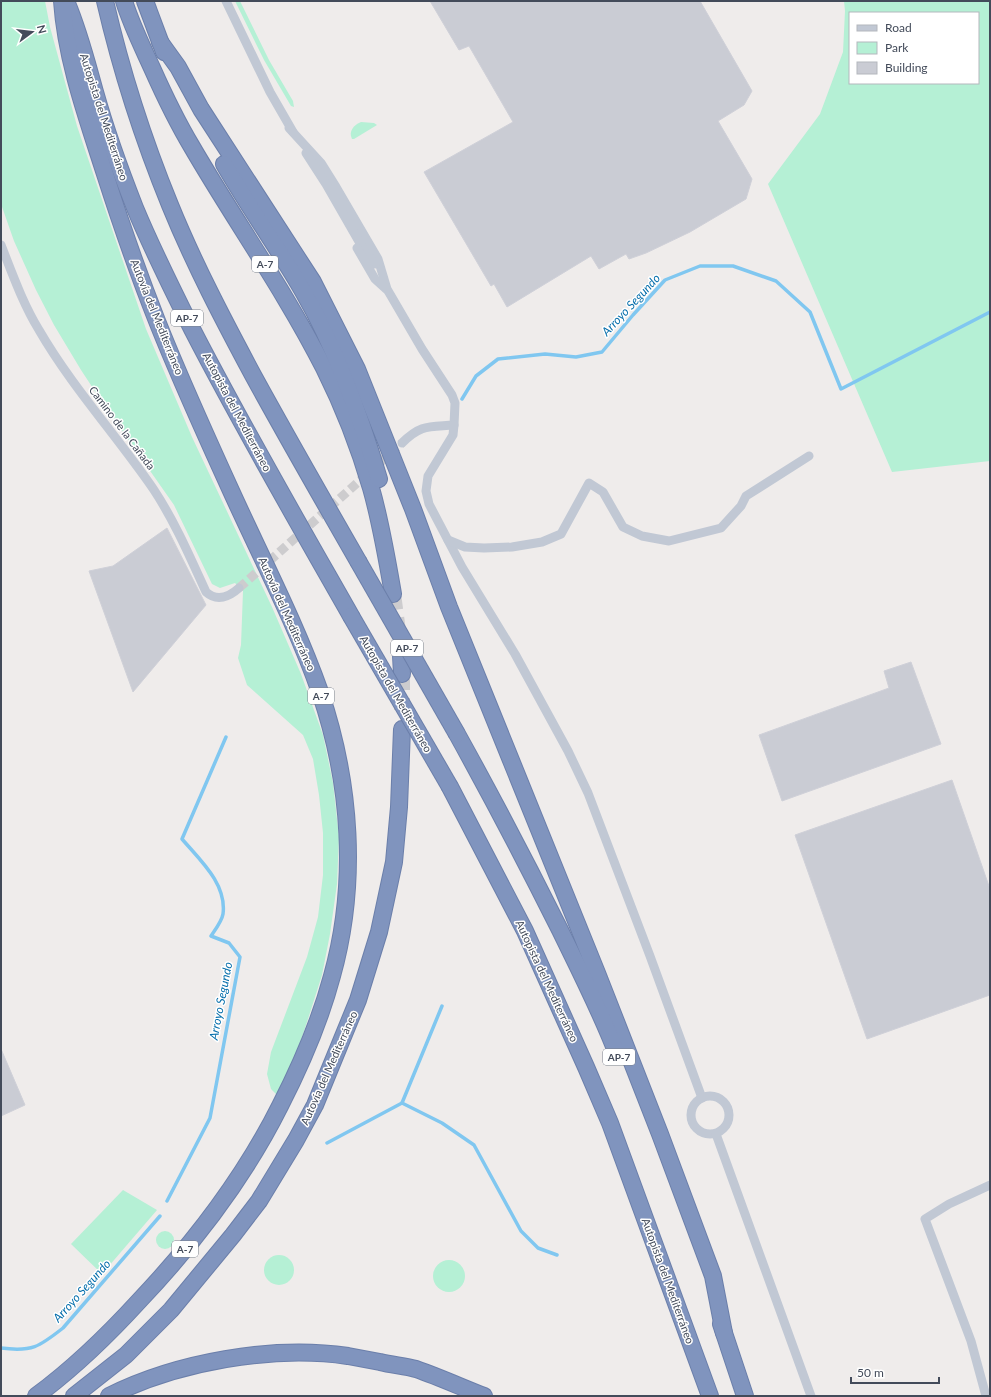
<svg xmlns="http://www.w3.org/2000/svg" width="991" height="1397" font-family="Lato,sans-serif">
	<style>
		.green { fill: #b5f0d5; fill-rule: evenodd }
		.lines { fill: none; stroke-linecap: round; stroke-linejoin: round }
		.stream { stroke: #80c7f0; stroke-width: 3.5 }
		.building { fill: #caccd4; stroke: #cfd0d8 }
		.minor-tunnel { stroke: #cdccce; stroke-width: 9; stroke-dasharray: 9 4.5; stroke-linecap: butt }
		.motorway-tunnel { stroke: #cdccce; stroke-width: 16; stroke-dasharray: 16 8; stroke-linecap: butt }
		.motorway-casing { stroke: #6b7faa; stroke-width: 18 }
		.minor { stroke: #c1c8d4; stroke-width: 9 }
		.motorway { stroke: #8094be; stroke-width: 16 }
		.motorway-bridge-casing { stroke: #6b7faa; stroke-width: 18; stroke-linecap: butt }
		.motorway-bridge { stroke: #8094be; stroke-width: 16 }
		.labels { text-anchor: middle; stroke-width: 3; stroke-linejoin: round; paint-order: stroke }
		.shield { fill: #fff; stroke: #7b818c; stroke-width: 1 }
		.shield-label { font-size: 10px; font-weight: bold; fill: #434b5a }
		.street-label { font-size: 11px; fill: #434b5a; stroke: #fff }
		.water-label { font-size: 12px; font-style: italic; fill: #056eab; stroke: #fff }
	</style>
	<rect width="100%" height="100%" fill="#efeceb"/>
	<g class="green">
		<path d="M 1,1 L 45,1 L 50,27 L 77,126 L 146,329 L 192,437 L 272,607 L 301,674 L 323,735 L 333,783 L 339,837 L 337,884 L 330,934 L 322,975 L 308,1019 L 292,1067 L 277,1095 L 271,1089 L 267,1074 L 271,1052 L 307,957 L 318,917 L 323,875 L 323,833 L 319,795 L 313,759 L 303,735 L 247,685 L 238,658 L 241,645 L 243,591 L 235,583 L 220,588 L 212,584 L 174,505 L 106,408 L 81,370 L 54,325 L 36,290 L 14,241 L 1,204 Z"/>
		<path d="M 235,1 L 240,1 L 269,60 L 293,101 L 294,107 L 291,106 L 264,60 Z"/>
		<path d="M 844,1 L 990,1 L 990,461 L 892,472 L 768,184 L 820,114 L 843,52 L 845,11 ZM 850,13 L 978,13 L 978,83 L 850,83 Z"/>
		<path d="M 361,122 L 374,123 L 377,125 L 354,139 L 352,139 C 348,131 354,125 361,122 Z"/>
		<path d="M 123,1190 L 157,1210 L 102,1274 L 71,1244 Z"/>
		<circle cx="165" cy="1240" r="9"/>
		<circle cx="279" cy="1270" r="15"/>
		<circle cx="449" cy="1276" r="16"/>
	</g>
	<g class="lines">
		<g class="stream">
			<path d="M 462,399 L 476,376 L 498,359 L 545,354 L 576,357 L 602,352 L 633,315 L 665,280 L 700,266 L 733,266 L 776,281 L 810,312 L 841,389 L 990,312"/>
			<path d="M 402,1103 L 442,1006"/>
			<path d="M 327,1143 L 402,1103 L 442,1123 L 474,1145 L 521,1231 L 538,1248 L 557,1255"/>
			<path d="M 167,1201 L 210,1118 L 240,957 L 229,943 L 211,936 C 215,930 222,921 223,914 C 227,884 200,860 182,839 L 226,737"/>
			<path d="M 1,1348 C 32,1352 39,1347 63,1328 L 160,1216"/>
		</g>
	</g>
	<g class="building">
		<path d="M 430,1 L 700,1 L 752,91 L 744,105 L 718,121 L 752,179 L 746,199 L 690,232 L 646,253 L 629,259 L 626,254 L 599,269 L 591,256 L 507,307 L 494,284 L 491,286 L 424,172 L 513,122 L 469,46 L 459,50 Z"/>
		<path d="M 167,528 L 206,605 L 133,692 L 89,571 L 113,566 Z"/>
		<path d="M 911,662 L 941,744 L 782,801 L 759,735 L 889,688 L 884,671 Z"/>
		<path d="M 952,780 L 990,889 L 990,995 L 867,1039 L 795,835 Z"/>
		<path d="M 1,1049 L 25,1105 L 1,1116 Z"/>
	</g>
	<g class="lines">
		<path class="minor-tunnel" d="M 239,588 L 402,443"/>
		<g class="motorway-tunnel">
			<path d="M 393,594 L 398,631"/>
			<path d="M 402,674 L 402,710"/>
		</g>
		<defs>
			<g id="motorway">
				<path d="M 66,1 C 79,31 86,60 95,92 C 106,131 120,170 135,208 C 152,249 172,289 192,329 C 242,426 297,521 351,616"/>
				<path d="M 105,1 C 121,70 143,139 170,205 C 194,264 224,321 254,377 C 288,439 323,500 358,561"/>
				<path d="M 124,1 C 131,24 142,46 152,68 C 164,95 177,122 192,147 C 235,221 285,291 324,368 C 343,406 359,447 371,488 C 381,523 387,559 393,594"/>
				<path d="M 145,1 L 164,52"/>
				<path d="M 160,42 L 178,67 L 201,109 L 313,282 L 357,369 L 413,509 L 449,607 L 597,973 L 660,1134 L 713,1276 L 724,1333"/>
				<path d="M 224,164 C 249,208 279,249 304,293 C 337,351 360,415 379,479"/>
				<path d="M 401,656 L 402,674"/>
				<path d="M 457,734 C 493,799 527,864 560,930 C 580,971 601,1012 617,1054"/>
				<path d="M 450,787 L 525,931 L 586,1067 L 610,1123 L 710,1396"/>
				<path d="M 721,1324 L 745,1396"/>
				<path d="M 36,1396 C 74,1368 107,1336 139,1301 C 194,1243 244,1178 280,1106 C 301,1065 320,1021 332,976 C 358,883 351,783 320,692 C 296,624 262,559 232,493 C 206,436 180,379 157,321 C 138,273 121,224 105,174 C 87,118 66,60 62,1"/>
				<path d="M 74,1396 L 126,1355 L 171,1310 L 233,1235 L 259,1201 L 296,1140 L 315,1105 L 358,1000 L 379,932 L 394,862 L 399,807 L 402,729"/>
				<path d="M 109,1396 C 177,1362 272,1345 348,1356 C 359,1358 369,1360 380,1362 C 392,1365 405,1366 416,1369 C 439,1377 461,1387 484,1396"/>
			</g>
		</defs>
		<use href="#motorway" class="motorway-casing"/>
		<g class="minor">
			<path d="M 226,1 L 270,92 L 293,132"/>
			<path d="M 289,128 L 321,163 L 336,187 L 378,259 L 387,289 L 422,349 L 452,395 L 455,403 L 454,425 C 429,427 421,424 402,443"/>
			<path d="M 306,153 L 326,184 L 365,252 L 375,264"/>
			<path d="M 1,245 C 12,273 23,304 39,330 C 72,387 117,436 154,490 C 175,522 190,557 206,592 C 217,602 229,597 239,588"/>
			<path d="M 357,248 L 375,279 L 386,289"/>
			<path d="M 454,425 L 453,435 L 428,476 L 426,491 L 429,504 L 462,567 L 515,654 L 568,751 L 588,793 L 650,956 L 702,1098"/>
			<path d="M 448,540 L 465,547 L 484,548 L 512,547 L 542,542 L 561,534 L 589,483 L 603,492 L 623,527 L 642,536 L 669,541 L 721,528 L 741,506 L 746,496 L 809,456"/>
			<circle cx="710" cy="1115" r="19"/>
			<path d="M 716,1134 L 811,1396"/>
			<path d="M 986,1396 L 971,1341 L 925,1219 L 949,1204 L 990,1185"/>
		</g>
		<use href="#motorway" class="motorway"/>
		<defs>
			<g id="motorway-bridge">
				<path d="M 358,561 L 457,734"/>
				<path d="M 351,616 L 450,787"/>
			</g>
		</defs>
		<use href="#motorway-bridge" class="motorway-bridge-casing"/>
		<use href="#motorway-bridge" class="motorway-bridge"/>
	</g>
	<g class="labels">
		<g class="shield">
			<rect x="252" y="256" width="26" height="16" rx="3"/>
			<rect x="171" y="310" width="32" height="16" rx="3"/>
			<rect x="391" y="640" width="32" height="16" rx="3"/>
			<rect x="308" y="688" width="26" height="16" rx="3"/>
			<rect x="603" y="1049" width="32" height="16" rx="3"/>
			<rect x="172" y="1241" width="26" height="16" rx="3"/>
		</g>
		<g class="shield-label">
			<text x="265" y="268">A-7</text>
			<text x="187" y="322">AP-7</text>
			<text x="407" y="652">AP-7</text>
			<text x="321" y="700">A-7</text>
			<text x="619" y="1061">AP-7</text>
			<text x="185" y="1253">A-7</text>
		</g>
		<g class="street-label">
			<text transform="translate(104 117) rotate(72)" y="4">Autopista del Mediterráneo</text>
			<text transform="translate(157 317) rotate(68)" y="4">Autovía del Mediterráneo</text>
			<text transform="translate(237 412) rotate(62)" y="4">Autopista del Mediterráneo</text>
			<text transform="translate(122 428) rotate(53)" y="4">Camino de la Cañada</text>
			<text transform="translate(287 614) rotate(66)" y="4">Autovía del Mediterráneo</text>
			<text transform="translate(396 694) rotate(60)" y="4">Autopista del Mediterráneo</text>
			<text transform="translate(547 981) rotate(65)" y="4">Autopista del Mediterráneo</text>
			<text transform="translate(329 1068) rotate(-66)" y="4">Autovía del Mediterráneo</text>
			<text transform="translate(668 1281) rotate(70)" y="4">Autopista del Mediterráneo</text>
		</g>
		<g class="water-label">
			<text transform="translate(631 305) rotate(-47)" y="4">Arroyo Segundo</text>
			<text transform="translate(221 1001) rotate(-79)" y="4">Arroyo Segundo</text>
			<text transform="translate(82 1291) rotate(-48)" y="4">Arroyo Segundo</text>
		</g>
	</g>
	<rect width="991" height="1397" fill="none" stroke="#434b5a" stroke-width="4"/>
	<rect x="849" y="12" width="130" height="72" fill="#ffffff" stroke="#b4b7bd"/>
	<rect x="857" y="25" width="20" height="6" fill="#c1c8d4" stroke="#b4b7bd"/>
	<text x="885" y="32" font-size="12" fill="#434b5a">Road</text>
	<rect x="857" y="42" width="20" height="12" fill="#b5f0d5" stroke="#b4b7bd"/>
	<text x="885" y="52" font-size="12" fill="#434b5a">Park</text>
	<rect x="857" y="62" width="20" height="12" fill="#caccd4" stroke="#b4b7bd"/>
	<text x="885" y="72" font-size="12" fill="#434b5a">Building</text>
	<g transform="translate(32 32) rotate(75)" stroke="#ffffff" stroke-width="3" paint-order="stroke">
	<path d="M0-3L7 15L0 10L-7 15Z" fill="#434b5a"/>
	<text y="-6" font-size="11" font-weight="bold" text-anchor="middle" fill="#434b5a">N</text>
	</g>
	<path d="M851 1377v6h88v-6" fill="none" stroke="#434b5a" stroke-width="2"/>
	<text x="857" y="1377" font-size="12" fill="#434b5a" stroke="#ffffff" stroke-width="3" paint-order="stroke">50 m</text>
</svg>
